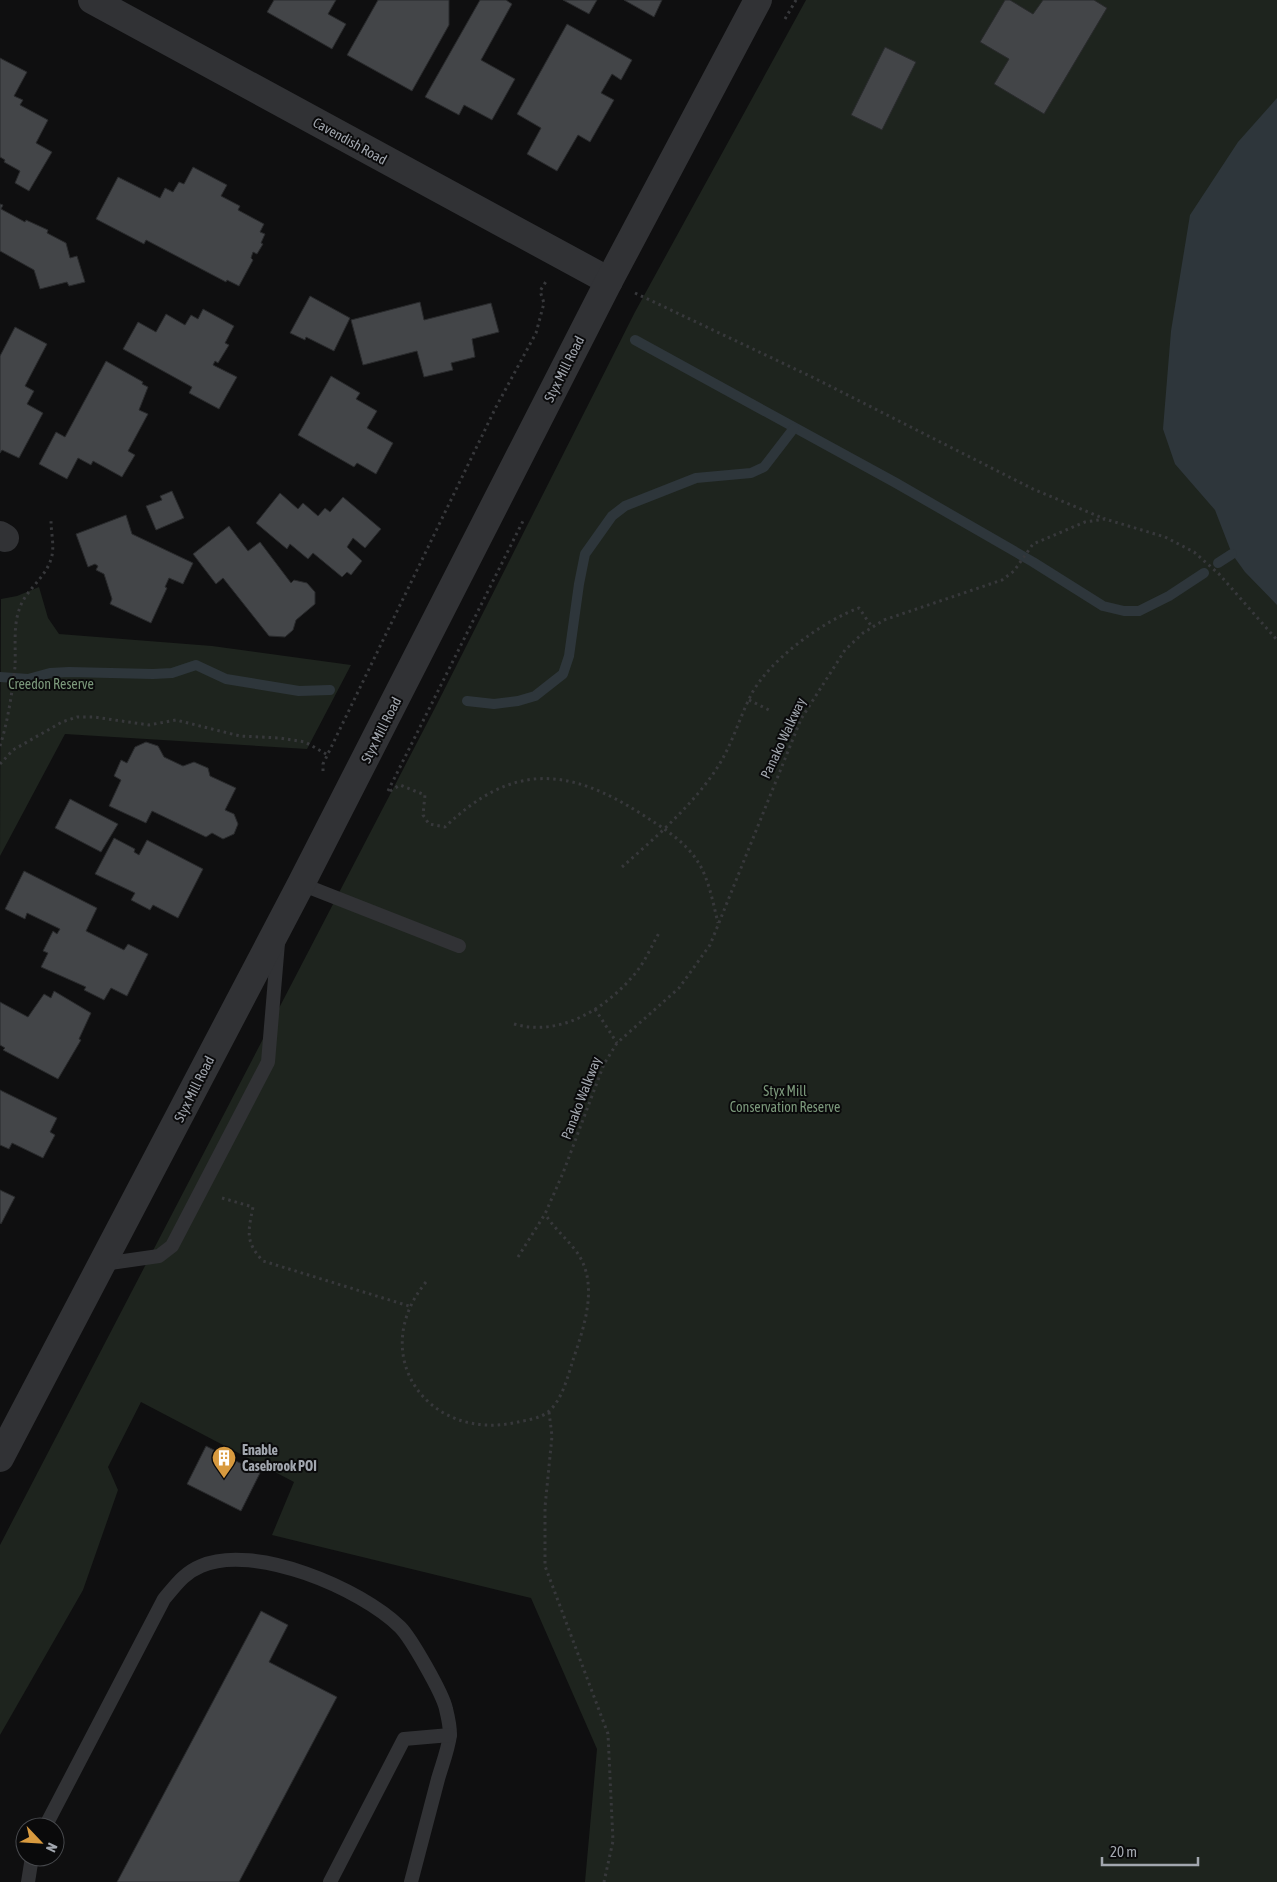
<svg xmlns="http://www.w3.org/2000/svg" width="1277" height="1882" font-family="'Asap Condensed',sans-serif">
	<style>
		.green { fill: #1e241e }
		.water { fill: #2e363b }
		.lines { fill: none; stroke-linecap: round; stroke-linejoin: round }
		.stream { stroke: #2e363b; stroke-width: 10 }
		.building { fill: #434548; stroke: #292a2c }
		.path { stroke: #37383b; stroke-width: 3; stroke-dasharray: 2.5 4; stroke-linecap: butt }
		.service { stroke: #313235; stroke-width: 14 }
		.minor { stroke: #313235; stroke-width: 28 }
		.tertiary { stroke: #313235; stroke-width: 28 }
		.labels { text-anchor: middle; stroke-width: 4; stroke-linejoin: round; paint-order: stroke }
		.street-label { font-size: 14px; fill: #a2a7af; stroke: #0a0a0b }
		.park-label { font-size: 14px; fill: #7b987b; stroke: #0a0a0b }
		.poi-label { font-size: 14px; font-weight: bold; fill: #a2a7af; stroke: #0a0a0b; text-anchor: start }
	</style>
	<rect width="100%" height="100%" fill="#0f0f10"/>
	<g class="green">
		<path d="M 806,0 L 1277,0 L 1277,1882 L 585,1882 L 597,1749 L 531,1598 L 272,1535 L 294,1482 L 141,1402 L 108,1467 L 118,1490 L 83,1590 L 0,1735 L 0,1545 L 436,706 L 635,312 Z"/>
		<path d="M 39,587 L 48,618 L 59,634 L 212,646 L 351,665 L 307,749 L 65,734 L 0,856 L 1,599 L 17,596 Z"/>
	</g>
	<path class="water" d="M 1277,98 L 1277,605 L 1245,572 L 1232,554 L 1215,510 L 1175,464 L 1163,429 L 1171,331 L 1190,215 L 1238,142 Z"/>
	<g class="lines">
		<g class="stream">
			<path d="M 635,340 L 896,483 L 1033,562 L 1103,606 L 1124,611 L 1139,611 L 1169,596 L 1204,573"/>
			<path d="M 1218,563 L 1232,554"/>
			<path d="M 0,677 L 28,679 L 50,673 L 69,672 L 153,674 L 172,673 L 196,665 L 226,679 L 299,691 L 330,690"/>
			<path d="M 467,701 L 494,704 L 518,701 L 535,696 L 563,674 L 569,656 L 579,584 L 585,554 L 612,516 L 625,506 L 696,478 L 751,473 L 764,467 L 794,428"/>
		</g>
	</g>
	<g class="building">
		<path d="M 274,0 L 336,0 L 328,14 L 346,24 L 332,49 L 267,12 Z"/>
		<path d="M 378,0 L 449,0 L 449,25 L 412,91 L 347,55 Z"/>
		<path d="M 480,0 L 506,0 L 512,4 L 481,60 L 515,79 L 492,120 L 464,105 L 459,115 L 425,97 Z"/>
		<path d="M 563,0 L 597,0 L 589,14 Z"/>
		<path d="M 624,0 L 662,0 L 654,17 Z"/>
		<path d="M 1005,0 L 1010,0 L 1033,14 L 1043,0 L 1094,0 L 1107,8 L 1044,114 L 994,84 L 1009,59 L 980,42 Z"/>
		<path d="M 567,24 L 632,60 L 621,80 L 612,74 L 601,93 L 614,100 L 590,142 L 578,135 L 557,171 L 527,154 L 541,128 L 517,114 Z"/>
		<path d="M 885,47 L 916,62 L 882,130 L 851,115 Z"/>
		<path d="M 0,58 L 27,72 L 14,96 L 23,100 L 20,105 L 48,120 L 36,143 L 52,152 L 29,191 L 15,183 L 20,171 L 4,162 L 5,160 L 0,157 Z"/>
		<path d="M 193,167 L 227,185 L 221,196 L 240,206 L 238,210 L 264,224 L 260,232 L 265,234 L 261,243 L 263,244 L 257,254 L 253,252 L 251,258 L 253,260 L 239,286 L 227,280 L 226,282 L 146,240 L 144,244 L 96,219 L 118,177 L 160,198 L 165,188 L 173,192 L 179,182 L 184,184 Z"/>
		<path d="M 0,204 L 3,205 L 1,209 L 25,222 L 26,220 L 48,230 L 47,233 L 66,243 L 70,258 L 77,256 L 85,282 L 69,286 L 67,282 L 40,289 L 34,270 L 0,251 Z"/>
		<path d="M 310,296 L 350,318 L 334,351 L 306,337 L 305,340 L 290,333 Z"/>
		<path d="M 420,302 L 424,320 L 491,303 L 499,332 L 472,339 L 475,357 L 451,363 L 453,370 L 424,377 L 417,351 L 363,365 L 351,320 Z"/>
		<path d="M 203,309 L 234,326 L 225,343 L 229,345 L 218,363 L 215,361 L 213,365 L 237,377 L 219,409 L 189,393 L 192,387 L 123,349 L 138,322 L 156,332 L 166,314 L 185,325 L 191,315 L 198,319 Z"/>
		<path d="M 15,327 L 47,344 L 25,386 L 34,391 L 27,404 L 43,413 L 19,458 L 2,450 L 0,453 L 0,356 Z"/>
		<path d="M 106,361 L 143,382 L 142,384 L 148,387 L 139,410 L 148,414 L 128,451 L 135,455 L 122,477 L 93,461 L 91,465 L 78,458 L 67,479 L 39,464 L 56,432 L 65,437 Z"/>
		<path d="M 331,376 L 360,393 L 356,399 L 377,411 L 367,428 L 393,443 L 376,474 L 357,463 L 354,467 L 298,435 Z"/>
		<path d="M 172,491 L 184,518 L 156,530 L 146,506 L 162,500 L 160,496 Z"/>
		<path d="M 280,493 L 298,509 L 303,503 L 318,516 L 325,508 L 330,512 L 343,497 L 381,529 L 365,548 L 353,538 L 347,547 L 362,561 L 351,575 L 347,572 L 342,577 L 313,553 L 308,559 L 290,544 L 287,549 L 256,523 Z"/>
		<path d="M 126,515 L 132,534 L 193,563 L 183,584 L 169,578 L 165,587 L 167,588 L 151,623 L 110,604 L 112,599 L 104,574 L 96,570 L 98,566 L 95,564 L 88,567 L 76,534 Z"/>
		<path d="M 229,526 L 248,551 L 260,542 L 291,583 L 294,580 L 307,583 L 315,592 L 315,604 L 296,620 L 293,630 L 285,637 L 269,636 L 223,578 L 216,584 L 193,554 Z"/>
		<path d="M 146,742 L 158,746 L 164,757 L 183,766 L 194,762 L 208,768 L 210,776 L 236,788 L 225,810 L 234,814 L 238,824 L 234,834 L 223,839 L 212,833 L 206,837 L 152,811 L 146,823 L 109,806 L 121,780 L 114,776 L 121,760 L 127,763 L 135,747 Z"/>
		<path d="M 70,799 L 118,824 L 101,852 L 55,828 Z"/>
		<path d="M 114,838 L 135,849 L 134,852 L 139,855 L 147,840 L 203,869 L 178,918 L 153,905 L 150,910 L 131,900 L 135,893 L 95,874 Z"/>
		<path d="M 24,871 L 97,908 L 86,931 L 124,950 L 128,944 L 148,954 L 127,996 L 111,988 L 104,1000 L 84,990 L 86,987 L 41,967 L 48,953 L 43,951 L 53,931 L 57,934 L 60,929 L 27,913 L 25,919 L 5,909 Z"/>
		<path d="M 54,991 L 91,1013 L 79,1039 L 81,1040 L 58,1079 L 3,1050 L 5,1048 L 0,1045 L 0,1002 L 28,1017 L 44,994 L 51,998 Z"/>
		<path d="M 0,1090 L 57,1118 L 50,1132 L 55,1135 L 43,1158 L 12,1143 L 9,1149 L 0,1145 Z"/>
		<path d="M 0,1190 L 15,1197 L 1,1224 L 0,1223 Z"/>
		<path d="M 206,1446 L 260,1473 L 241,1511 L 187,1484 Z"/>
		<path d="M 261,1611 L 288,1625 L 269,1662 L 337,1697 L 239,1882 L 117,1882 Z"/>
	</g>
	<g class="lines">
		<g class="path">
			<path d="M 785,19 L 796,0"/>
			<path d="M 635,293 L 814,378 L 1035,490 L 1105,519"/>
			<path d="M 749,700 L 771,711"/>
			<path d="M 0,746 C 8,721 12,693 15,667 C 16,648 13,628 19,610 C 25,590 45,579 51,559 C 55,548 51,533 51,521"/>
			<path d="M 0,764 L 13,750 L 62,722 L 77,717 L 94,717 L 149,725 L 176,720 L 240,736 L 280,738 L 305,742 L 328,755"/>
			<path d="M 323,771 L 323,764 L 496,407 L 536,333 L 544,303 L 540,291 L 547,280"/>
			<path d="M 388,791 L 524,519"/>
			<path d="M 390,791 L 400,785 L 425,795 L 423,815 L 429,824 L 445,827 C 512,763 567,766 643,815 C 663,828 685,841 698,862 C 709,879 713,903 718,923"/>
			<path d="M 622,867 C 655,838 693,805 717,768 C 732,745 739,719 751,695 C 769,660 823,621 859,608 L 872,627"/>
			<path d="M 595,1009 L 617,1043"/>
			<path d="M 514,1024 C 559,1037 604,1010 633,976 C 644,964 651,947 659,933"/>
			<path d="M 222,1198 L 253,1207 C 248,1232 245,1242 263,1261 L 409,1306"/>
			<path d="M 518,1257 L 545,1214 L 563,1173 L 604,1064 L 617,1043 L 679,988 L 710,945 L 801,719 L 845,650 L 863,633 L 884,620 L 1002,580 L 1014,571 L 1033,544 L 1085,522 L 1105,519 L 1165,537 L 1194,552 L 1219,574 L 1277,640"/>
			<path d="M 426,1282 C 366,1355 428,1443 518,1422 C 527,1420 542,1418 549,1411 C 562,1400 568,1376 573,1360 C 584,1327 600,1283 576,1251 C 566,1238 554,1228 545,1214"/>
			<path d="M 549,1412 L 552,1436 L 545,1507 L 545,1566 L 608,1734 L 613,1841 L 604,1882"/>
		</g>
		<g class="service">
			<path d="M 301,884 L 459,946"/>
			<path d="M 103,1264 L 159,1256 L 172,1246 L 268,1062 L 278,943"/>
			<path d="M 45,1827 L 164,1599 C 176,1585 184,1573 201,1566 C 254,1543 360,1588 400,1627 C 411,1638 443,1694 446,1709 C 448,1717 450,1727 450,1735 C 448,1750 442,1765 438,1779 C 429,1813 420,1848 411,1882"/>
			<path d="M 28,1882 L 32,1857"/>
			<path d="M 330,1882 L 404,1739 L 450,1735"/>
		</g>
		<path class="minor" d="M 0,535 L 5,538"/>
		<g class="tertiary">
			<path d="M 92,0 L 609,281"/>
			<path d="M 0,1458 L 301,884 L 609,281 L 758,0"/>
		</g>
	</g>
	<defs>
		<symbol id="building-pin" viewBox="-11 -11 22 30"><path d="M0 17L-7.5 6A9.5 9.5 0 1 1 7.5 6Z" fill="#d89a3f" stroke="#0a0a0b"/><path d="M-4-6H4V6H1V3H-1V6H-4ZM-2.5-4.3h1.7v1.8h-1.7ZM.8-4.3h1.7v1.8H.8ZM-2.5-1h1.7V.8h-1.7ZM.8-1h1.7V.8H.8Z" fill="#fff"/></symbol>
	</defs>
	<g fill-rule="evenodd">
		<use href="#building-pin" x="210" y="1444" width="28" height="38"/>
	</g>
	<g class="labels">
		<g class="street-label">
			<text transform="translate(350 141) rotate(29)" y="5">Cavendish Road</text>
			<text transform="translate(564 369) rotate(-63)" y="5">Styx Mill Road</text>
			<text transform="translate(381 730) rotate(-63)" y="5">Styx Mill Road</text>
			<text transform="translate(783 738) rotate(-65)" y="5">Panako Walkway</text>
			<text transform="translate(194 1089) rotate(-63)" y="5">Styx Mill Road</text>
			<text transform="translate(581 1098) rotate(-69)" y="5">Panako Walkway</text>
		</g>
		<g class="park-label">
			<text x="51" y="689">Creedon Reserve</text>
			<text x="785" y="1096">Styx Mill<tspan x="785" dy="16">Conservation Reserve</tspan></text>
		</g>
		<g class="poi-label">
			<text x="242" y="1455">Enable<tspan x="242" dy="16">Casebrook POI</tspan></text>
		</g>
	</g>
	<g transform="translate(40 1842) rotate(115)"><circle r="24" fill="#0a0a0b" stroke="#47494d"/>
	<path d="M0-4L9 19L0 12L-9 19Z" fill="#d89a3f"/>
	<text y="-8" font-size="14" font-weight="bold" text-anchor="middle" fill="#a2a7af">N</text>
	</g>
	<path d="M1102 1857v8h96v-8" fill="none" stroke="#a2a7af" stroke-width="2.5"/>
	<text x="1110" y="1857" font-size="15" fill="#a2a7af" stroke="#0a0a0b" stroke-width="4" paint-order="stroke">20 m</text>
</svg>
